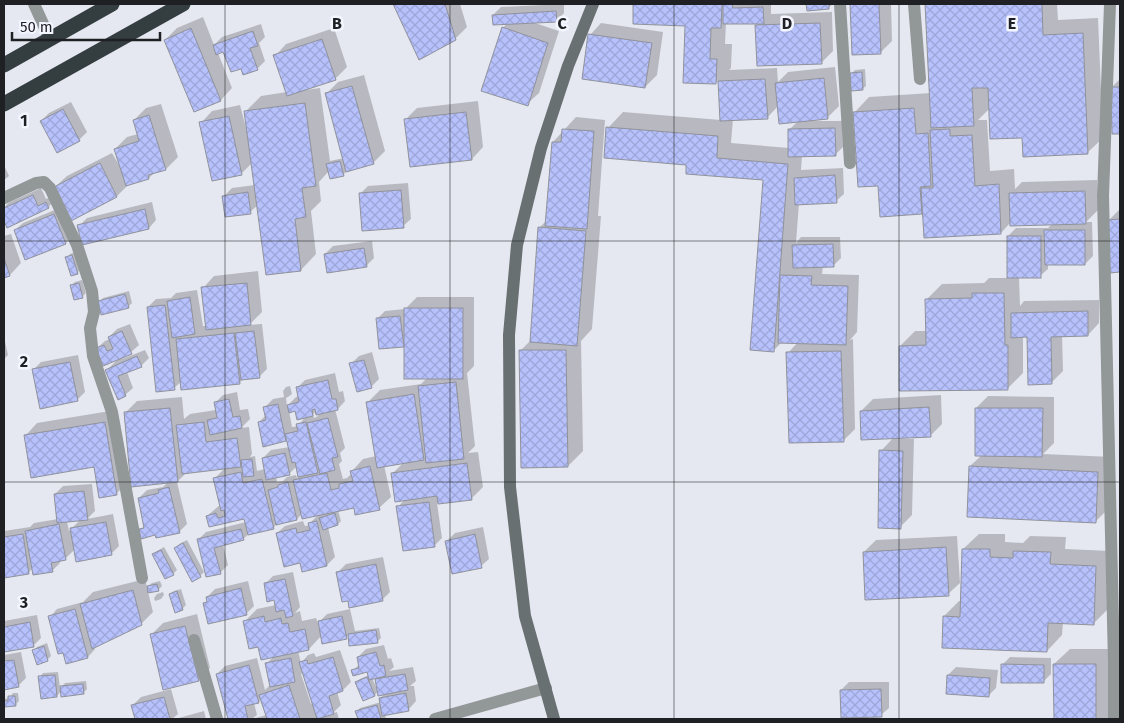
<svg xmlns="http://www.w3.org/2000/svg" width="1124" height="723" font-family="'Fira Sans',sans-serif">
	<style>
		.shadow { fill: #0003; fill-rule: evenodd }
		.building { fill: url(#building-cross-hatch); stroke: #90929b }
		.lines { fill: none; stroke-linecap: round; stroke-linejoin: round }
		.street { stroke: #929798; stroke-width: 12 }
		.secondary { stroke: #697072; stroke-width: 12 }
		.highway { stroke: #343d40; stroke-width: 15 }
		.grid { fill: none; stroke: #1f2023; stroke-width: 1; stroke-opacity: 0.55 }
		.grid-label { font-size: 16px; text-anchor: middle; font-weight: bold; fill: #1f2023; stroke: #f3f5ff; stroke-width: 5; stroke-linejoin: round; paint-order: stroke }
	</style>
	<defs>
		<pattern id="building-cross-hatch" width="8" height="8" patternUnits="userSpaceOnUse" patternTransform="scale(1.25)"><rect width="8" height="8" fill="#b7c1fc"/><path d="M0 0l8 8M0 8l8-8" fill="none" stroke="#9da6d8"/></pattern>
	</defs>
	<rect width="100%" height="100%" fill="#e6e8f1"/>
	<g class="shadow">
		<path d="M 394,4 L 460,4 L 467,27 L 455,39 L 419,58 Z"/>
		<path d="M 564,4 L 564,13 L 557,21 L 532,22 L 559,31 L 539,93 L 527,104 L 503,28 L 507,23 L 493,15 L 501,7 Z"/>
		<path d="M 635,4 L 771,4 L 771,14 L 832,12 L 833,51 L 821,63 L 756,26 L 760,22 L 726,23 L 725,44 L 732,44 L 731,68 L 729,70 L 777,68 L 778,82 L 788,72 L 835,67 L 839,106 L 827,118 L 812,119 L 812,121 L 842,121 L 843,147 L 835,155 L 802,156 L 801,170 L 843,168 L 844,194 L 836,201 L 799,203 L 796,243 L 801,237 L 840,237 L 841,258 L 833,266 L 823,266 L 822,274 L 859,275 L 857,332 L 850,340 L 853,339 L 855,429 L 844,440 L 788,353 L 798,342 L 782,342 L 773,351 L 764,179 L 608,128 L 623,112 L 721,120 L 719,80 L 716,83 L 686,25 L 634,23 ZM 778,106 L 798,121 L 789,130 L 789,148 L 731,143 L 733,119 L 767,118 Z"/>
		<path d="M 807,4 L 833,4 L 828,8 L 808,9 Z"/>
		<path d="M 851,4 L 891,4 L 892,41 L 880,53 L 853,54 Z"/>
		<path d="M 927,4 L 1057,4 L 1058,20 L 1098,18 L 1103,138 L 1087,153 L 1024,137 L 990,108 L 978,120 L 987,120 L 990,171 L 1014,169 L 1015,189 L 1022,182 L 1097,180 L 1098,210 L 1086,222 L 1092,222 L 1093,256 L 1085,264 L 1048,264 L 1048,269 L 1040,276 L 1019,277 L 1020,306 L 1024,301 L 1099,300 L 1099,323 L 1088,335 L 1062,335 L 1063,371 L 1051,383 L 1028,336 L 1023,336 L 1023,373 L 1008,388 L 900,346 L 915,331 L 927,331 L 927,299 L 942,284 L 984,283 L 989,278 L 1009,278 L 1008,236 L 1016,228 L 1048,228 L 1053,223 L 1011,222 L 1001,233 L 924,213 L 881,215 L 879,184 L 854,113 L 869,97 L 931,93 Z"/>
		<path d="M 203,17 L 214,45 L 222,37 L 261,24 L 265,37 L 259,43 L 265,61 L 257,69 L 242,67 L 224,51 L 218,53 L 232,88 L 221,100 L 165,40 L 177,28 Z"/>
		<path d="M 601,23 L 663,32 L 657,75 L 645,87 L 590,35 Z"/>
		<path d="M 334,28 L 347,67 L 335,79 L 306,89 L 306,90 L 320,88 L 330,161 L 344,158 L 327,93 L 338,82 L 364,75 L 385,151 L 373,163 L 347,171 L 343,175 L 329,171 L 319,182 L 321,201 L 311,211 L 316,254 L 301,270 L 258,205 L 250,212 L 224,196 L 232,188 L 255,185 L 252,163 L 242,173 L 201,123 L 212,111 L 240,105 L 246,128 L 248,128 L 246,111 L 261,96 L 287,92 L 275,56 L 286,44 Z"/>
		<path d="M 865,69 L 866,86 L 862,89 L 851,74 L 855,70 Z"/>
		<path d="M 1120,79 L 1120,133 L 1114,133 L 1112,87 Z"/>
		<path d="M 478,101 L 483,147 L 472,159 L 405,120 L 417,108 Z"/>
		<path d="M 71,102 L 87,132 L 79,140 L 41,121 L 49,113 Z"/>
		<path d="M 161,104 L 178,157 L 166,169 L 154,173 L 149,178 L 129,184 L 117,196 L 71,219 L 55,187 L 67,176 L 112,153 L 119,165 L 120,164 L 115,149 L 127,137 L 138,134 L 134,120 L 146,108 Z"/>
		<path d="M 576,117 L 605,120 L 598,216 L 601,216 L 592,329 L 581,341 L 583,451 L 568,466 L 520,351 L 531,340 L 540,227 L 547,220 L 553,142 Z"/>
		<path d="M 4,165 L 9,176 L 4,180 Z"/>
		<path d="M 408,183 L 411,219 L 403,226 L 360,194 L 368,186 Z"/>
		<path d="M 41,188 L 46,199 L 54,195 L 56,200 L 48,207 L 6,223 L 4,226 L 4,208 L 8,203 Z"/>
		<path d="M 152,202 L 156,220 L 149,228 L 79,226 L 87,218 Z"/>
		<path d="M 62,207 L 73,235 L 66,243 L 15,230 L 23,223 Z"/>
		<path d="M 1120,209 L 1120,271 L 1112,271 L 1109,220 Z"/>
		<path d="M 11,234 L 21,263 L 10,275 L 4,277 L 4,236 Z"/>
		<path d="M 372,241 L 374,258 L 366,266 L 325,254 L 333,246 Z"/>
		<path d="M 75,252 L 81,269 L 77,273 L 67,258 L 70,254 Z"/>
		<path d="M 258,271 L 262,312 L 249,325 L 262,324 L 267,369 L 259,377 L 244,378 L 239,383 L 182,381 L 174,388 L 148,307 L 156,299 L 171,298 L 176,293 L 197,290 L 203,326 L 207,326 L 203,288 L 214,276 Z"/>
		<path d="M 82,280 L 86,293 L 82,297 L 72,285 L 75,282 Z"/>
		<path d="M 129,291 L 132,303 L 128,307 L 99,302 L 103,298 Z"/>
		<path d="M 417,297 L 474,297 L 474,366 L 467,373 L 475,446 L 468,453 L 478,452 L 483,487 L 471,499 L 437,503 L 442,538 L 434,546 L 398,507 L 405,499 L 393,473 L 404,462 L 384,465 L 391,497 L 379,508 L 355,506 L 338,510 L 341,521 L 338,524 L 328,527 L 335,557 L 327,565 L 301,562 L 277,533 L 285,526 L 303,521 L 305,526 L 310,525 L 309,524 L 319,514 L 302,514 L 297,519 L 277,524 L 273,528 L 249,534 L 243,539 L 223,544 L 228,565 L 220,573 L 198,540 L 206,532 L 246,522 L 245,518 L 210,526 L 207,516 L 221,504 L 215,478 L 225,468 L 186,473 L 177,482 L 187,524 L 179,532 L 156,534 L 140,530 L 145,525 L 139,498 L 147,490 L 163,487 L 168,482 L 125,413 L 137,401 L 182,397 L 184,419 L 190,414 L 216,410 L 215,403 L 223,395 L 237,392 L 240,410 L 248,409 L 250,419 L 241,428 L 249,427 L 252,454 L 250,457 L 255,456 L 257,471 L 265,469 L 263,458 L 271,450 L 290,447 L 288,440 L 264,445 L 259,422 L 266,415 L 265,407 L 273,399 L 284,397 L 283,391 L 286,387 L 290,386 L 292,394 L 288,397 L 286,398 L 287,406 L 296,397 L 299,396 L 298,387 L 305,380 L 335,373 L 339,392 L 343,391 L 345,401 L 338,409 L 335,409 L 345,448 L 340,453 L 342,461 L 339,464 L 343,479 L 347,478 L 352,473 L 352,471 L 363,459 L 376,456 L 368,402 L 380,390 L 421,384 L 427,378 L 405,344 L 403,346 L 377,319 L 385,311 L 405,309 ZM 296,410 L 306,416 L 298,426 L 292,427 L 289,411 ZM 317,411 L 318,416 L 314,418 L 313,414 ZM 297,466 L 299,476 L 297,478 L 296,475 L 287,477 L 283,481 L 277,482 L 276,477 L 289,474 Z"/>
		<path d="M 130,324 L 139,345 L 131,352 L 121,357 L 122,359 L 145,350 L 149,358 L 141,366 L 127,372 L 133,388 L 125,395 L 107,370 L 119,358 L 97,348 L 105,341 L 110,339 L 109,337 L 117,329 Z"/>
		<path d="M 4,337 L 8,355 L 4,359 Z"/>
		<path d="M 372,352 L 379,379 L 371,387 L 351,364 L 359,356 Z"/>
		<path d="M 78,355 L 85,392 L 77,400 L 33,370 L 41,362 Z"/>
		<path d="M 941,395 L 942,424 L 931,435 L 899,437 L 899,439 L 914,439 L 912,515 L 900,527 L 881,451 L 894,437 L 861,411 L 873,399 Z"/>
		<path d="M 988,396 L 1054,397 L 1054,443 L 1043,454 L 1113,457 L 1111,506 L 1095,522 L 970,466 L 982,455 L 976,408 Z"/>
		<path d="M 116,410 L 128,482 L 116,494 L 95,466 L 26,435 L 37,423 Z"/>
		<path d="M 92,484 L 95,511 L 87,519 L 113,514 L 119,546 L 111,554 L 75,549 L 65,559 L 59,560 L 60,563 L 52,571 L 33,568 L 28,573 L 4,576 L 4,531 L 30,527 L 34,523 L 58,519 L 55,494 L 63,486 ZM 80,520 L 69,531 L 67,521 Z"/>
		<path d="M 483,527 L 489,559 L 481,566 L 447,541 L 455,533 Z"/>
		<path d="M 979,534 L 1005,534 L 1005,542 L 1023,543 L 1030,536 L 1066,537 L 1065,549 L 1111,551 L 1109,608 L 1094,623 L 1063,622 L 1062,635 L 1047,651 L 944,616 L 959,601 L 962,601 L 963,549 Z"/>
		<path d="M 957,536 L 960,583 L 948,594 L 864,552 L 876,540 Z"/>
		<path d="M 187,540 L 204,572 L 200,576 L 192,580 L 176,548 L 179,544 Z"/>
		<path d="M 164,547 L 177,570 L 173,574 L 166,578 L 153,554 L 157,551 Z"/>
		<path d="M 383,557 L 390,592 L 382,600 L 349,600 L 338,572 L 346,564 Z"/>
		<path d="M 293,572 L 300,607 L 295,613 L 300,611 L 302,621 L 316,618 L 318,623 L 327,614 L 350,609 L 355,631 L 379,628 L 381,638 L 377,642 L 349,635 L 347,637 L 322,635 L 309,649 L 298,651 L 301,663 L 308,655 L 314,653 L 316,657 L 340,650 L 351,682 L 343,690 L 337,692 L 341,705 L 333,713 L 337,712 L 339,719 L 229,719 L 217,674 L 225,666 L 257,658 L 265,690 L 271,684 L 267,663 L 274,656 L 259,645 L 245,621 L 257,609 L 276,605 L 275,599 L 265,584 L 273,576 ZM 303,672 L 313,704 L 311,704 L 301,674 ZM 261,699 L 266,715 L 252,719 L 257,715 L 254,703 L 259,702 Z"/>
		<path d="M 145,579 L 147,587 L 152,583 L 160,581 L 162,586 L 158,590 L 148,592 L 153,612 L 142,623 L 95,646 L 95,649 L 88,657 L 50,617 L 57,609 L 83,602 L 93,592 Z"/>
		<path d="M 248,581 L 254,606 L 246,614 L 205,603 L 208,600 L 207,597 L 215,589 Z"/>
		<path d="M 181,589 L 186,605 L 182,609 L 170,594 L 174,591 Z"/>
		<path d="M 163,592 L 164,595 L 161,599 L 155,601 L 154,598 L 157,594 Z"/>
		<path d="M 197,614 L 210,668 L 198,680 L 151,635 L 163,623 Z"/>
		<path d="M 37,615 L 41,638 L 33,646 L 4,651 L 4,621 Z"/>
		<path d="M 47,643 L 51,656 L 48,659 L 38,663 L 33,651 L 37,647 Z"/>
		<path d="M 384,645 L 388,659 L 391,658 L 394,667 L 389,671 L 413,667 L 416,681 L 410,686 L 414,686 L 416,701 L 409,709 L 384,714 L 386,718 L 385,719 L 359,719 L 357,712 L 360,708 L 381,702 L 380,698 L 386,693 L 378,691 L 375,695 L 364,700 L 356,682 L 360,679 L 369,675 L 368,671 L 353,670 L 360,664 L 358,657 L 366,649 ZM 380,676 L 376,680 L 377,686 L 376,687 L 372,678 Z"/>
		<path d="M 1070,649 L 1111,649 L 1112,719 L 1055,719 L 1054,664 Z"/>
		<path d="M 21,652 L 26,678 L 18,686 L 4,689 L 4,655 Z"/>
		<path d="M 1010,657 L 1051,658 L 1051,674 L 1043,682 L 1002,665 Z"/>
		<path d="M 956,667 L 998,670 L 996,688 L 988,696 L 948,675 Z"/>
		<path d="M 58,672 L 60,688 L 65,683 L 86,681 L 87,689 L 83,693 L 61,691 L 57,696 L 40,677 L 43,673 Z"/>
		<path d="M 849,682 L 889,682 L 889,708 L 881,715 L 841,690 Z"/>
		<path d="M 171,689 L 178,714 L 172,719 L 136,719 L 133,705 L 141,697 Z"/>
		<path d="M 13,693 L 18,693 L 19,701 L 16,704 L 4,706 L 4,699 L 9,698 Z"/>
		<path d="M 204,711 L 206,719 L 175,719 Z"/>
	</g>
	<g class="building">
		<path d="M 393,4 L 445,4 L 456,40 L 419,60 Z"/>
		<path d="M 633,4 L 722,4 L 721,28 L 711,28 L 710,59 L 717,59 L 716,84 L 683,83 L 685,26 L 633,24 Z"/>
		<path d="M 723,4 L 732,4 L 733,8 L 763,7 L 764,24 L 723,24 Z"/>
		<path d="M 806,4 L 829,4 L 829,9 L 807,11 Z"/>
		<path d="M 850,4 L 879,4 L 881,54 L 852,55 Z"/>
		<path d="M 925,4 L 1042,4 L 1043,35 L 1083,33 L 1088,154 L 1023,157 L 1022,138 L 990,139 L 988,88 L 972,88 L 974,126 L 931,128 Z"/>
		<path d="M 556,11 L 557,22 L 493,25 L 492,15 Z"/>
		<path d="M 820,23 L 822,64 L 757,66 L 755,25 Z"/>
		<path d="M 502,27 L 548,43 L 528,106 L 481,91 Z"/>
		<path d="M 191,28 L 221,101 L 194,112 L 164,40 Z"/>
		<path d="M 253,31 L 258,46 L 250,48 L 258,70 L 243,75 L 241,69 L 231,72 L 223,52 L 216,55 L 213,45 Z"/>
		<path d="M 588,34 L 652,43 L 645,88 L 582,79 Z"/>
		<path d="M 322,39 L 336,80 L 287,96 L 273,55 Z"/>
		<path d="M 862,72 L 863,90 L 851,91 L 850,73 Z"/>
		<path d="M 824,78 L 828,119 L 779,124 L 775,83 Z"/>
		<path d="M 765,79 L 768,119 L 720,121 L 718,81 Z"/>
		<path d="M 352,86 L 374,164 L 346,172 L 325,93 Z"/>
		<path d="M 1111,87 L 1120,87 L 1120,134 L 1112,134 Z"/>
		<path d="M 305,103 L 316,186 L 302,188 L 306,217 L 295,219 L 301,271 L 266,275 L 244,111 Z"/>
		<path d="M 914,108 L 916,134 L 928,133 L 931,186 L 920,187 L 922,214 L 880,217 L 878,186 L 858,187 L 853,112 Z"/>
		<path d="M 63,109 L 80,141 L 57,153 L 40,121 Z"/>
		<path d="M 466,112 L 472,160 L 410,167 L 404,119 Z"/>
		<path d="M 149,115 L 166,170 L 148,175 L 149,179 L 126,186 L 114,149 L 139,141 L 133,120 Z"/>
		<path d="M 229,116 L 242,175 L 212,181 L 199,122 Z"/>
		<path d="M 606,127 L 718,136 L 717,158 L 788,164 L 774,352 L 750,350 L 763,180 L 686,174 L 686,165 L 604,158 Z"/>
		<path d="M 835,128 L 836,156 L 788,157 L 788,129 Z"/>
		<path d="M 562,129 L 594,131 L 587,229 L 545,226 L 552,142 L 561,142 Z"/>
		<path d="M 950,129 L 950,136 L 972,135 L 975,186 L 999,184 L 1001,234 L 924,238 L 921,188 L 933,188 L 930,130 Z"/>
		<path d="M 340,161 L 344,176 L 330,179 L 326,164 Z"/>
		<path d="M 100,163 L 117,197 L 71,221 L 54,187 Z"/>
		<path d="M 835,175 L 837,203 L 795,205 L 794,178 Z"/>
		<path d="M 401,190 L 404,228 L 362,231 L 359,193 Z"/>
		<path d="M 1085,191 L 1086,224 L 1010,226 L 1009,193 Z"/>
		<path d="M 248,192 L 251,214 L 225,217 L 222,196 Z"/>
		<path d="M 33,195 L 38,206 L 46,202 L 49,208 L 7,228 L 4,221 L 4,208 Z"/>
		<path d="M 145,209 L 149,229 L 82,245 L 77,225 Z"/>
		<path d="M 54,214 L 66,244 L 25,260 L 14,230 Z"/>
		<path d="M 1120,219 L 1120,272 L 1110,273 L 1107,220 Z"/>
		<path d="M 538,227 L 586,231 L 577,346 L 530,342 Z"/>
		<path d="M 1044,230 L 1085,230 L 1085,265 L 1045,265 Z"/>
		<rect x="1007" y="236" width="34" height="42"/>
		<path d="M 833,244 L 834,267 L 793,268 L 792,245 Z"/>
		<path d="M 364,248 L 367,267 L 327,273 L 324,254 Z"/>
		<path d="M 72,255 L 78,274 L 71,276 L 65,257 Z"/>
		<path d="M 4,258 L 10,276 L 4,278 Z"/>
		<path d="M 780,275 L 812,276 L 811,285 L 848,286 L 846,345 L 778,343 Z"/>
		<path d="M 79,283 L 83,298 L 74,300 L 70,285 Z"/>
		<path d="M 247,283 L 251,325 L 206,330 L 201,287 Z"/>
		<path d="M 972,293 L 1004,293 L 1005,345 L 1008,345 L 1008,390 L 899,391 L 899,346 L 926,345 L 925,299 L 972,298 Z"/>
		<path d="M 125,294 L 129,308 L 101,315 L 98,301 Z"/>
		<path d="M 190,297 L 195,334 L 172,338 L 167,301 Z"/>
		<path d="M 165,305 L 175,390 L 156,392 L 147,307 Z"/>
		<rect x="404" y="308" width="59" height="71"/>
		<path d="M 1088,311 L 1088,336 L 1051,337 L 1052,384 L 1028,385 L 1027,337 L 1011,338 L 1011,313 Z"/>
		<path d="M 400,316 L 404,347 L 379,349 L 376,318 Z"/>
		<path d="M 122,331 L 132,354 L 103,366 L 96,348 L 104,345 L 107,351 L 113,349 L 108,337 Z"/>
		<path d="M 254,331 L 260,378 L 241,380 L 235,333 Z"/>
		<path d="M 234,333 L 240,384 L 181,390 L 176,339 Z"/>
		<path d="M 519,350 L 566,350 L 568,467 L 521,468 Z"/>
		<path d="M 841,351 L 844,442 L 789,443 L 786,352 Z"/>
		<path d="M 137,356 L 142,367 L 118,376 L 126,396 L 118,400 L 105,370 Z"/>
		<path d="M 364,360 L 372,388 L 357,392 L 349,363 Z"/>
		<path d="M 70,362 L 78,401 L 40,409 L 32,369 Z"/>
		<path d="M 328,380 L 332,399 L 336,399 L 338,410 L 316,415 L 315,409 L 312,410 L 313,416 L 297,420 L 295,411 L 289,413 L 287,405 L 299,402 L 296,387 Z"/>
		<path d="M 456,382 L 464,459 L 426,463 L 418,386 Z"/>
		<path d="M 414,394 L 424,460 L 377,468 L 366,402 Z"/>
		<path d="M 229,399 L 233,417 L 240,416 L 242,428 L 210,435 L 207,420 L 217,418 L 214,402 Z"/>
		<path d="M 278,404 L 286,441 L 263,447 L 258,422 L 266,420 L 263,407 Z"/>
		<path d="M 929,407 L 931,437 L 861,440 L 860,411 Z"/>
		<path d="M 170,408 L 178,482 L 131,487 L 124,412 Z"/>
		<path d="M 975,408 L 1043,408 L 1042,457 L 975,456 Z"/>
		<path d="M 328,418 L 338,457 L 332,458 L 335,470 L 320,474 L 307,423 Z"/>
		<path d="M 105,422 L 117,495 L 99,498 L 94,467 L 31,478 L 24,435 Z"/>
		<path d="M 204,422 L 206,442 L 237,438 L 241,467 L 182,474 L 176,425 Z"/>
		<path d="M 306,422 L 318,473 L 298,477 L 295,462 L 292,463 L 285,434 L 298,431 L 296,424 Z"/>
		<path d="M 879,450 L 903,451 L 901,529 L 878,528 Z"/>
		<path d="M 285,453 L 290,475 L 266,480 L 262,458 Z"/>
		<path d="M 252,459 L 254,476 L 243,477 L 241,460 Z"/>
		<path d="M 467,463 L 472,500 L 438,504 L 437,496 L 395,502 L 391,473 Z"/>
		<path d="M 370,466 L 380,510 L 355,515 L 354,508 L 302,519 L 293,480 L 327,473 L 331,490 L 339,488 L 339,484 L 353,481 L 350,471 Z"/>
		<path d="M 969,466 L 1098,472 L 1096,523 L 967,517 Z"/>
		<path d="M 241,472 L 243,483 L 262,479 L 274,529 L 248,535 L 244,519 L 209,527 L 206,516 L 216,513 L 218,518 L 225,516 L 224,510 L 221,511 L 213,478 Z"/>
		<path d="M 288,482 L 297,520 L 276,525 L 268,490 L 278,487 L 278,485 Z"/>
		<path d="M 169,487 L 180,533 L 156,538 L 155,535 L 141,539 L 139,529 L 144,528 L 138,498 L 159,493 L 158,490 Z"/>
		<path d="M 84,491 L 88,520 L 57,523 L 54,494 Z"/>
		<path d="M 429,502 L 435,547 L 403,551 L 396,506 Z"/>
		<path d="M 335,513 L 338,525 L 323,530 L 319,518 Z"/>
		<path d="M 317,521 L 327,566 L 302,572 L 300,563 L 284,567 L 276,533 L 296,528 L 297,533 L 310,530 L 308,523 Z"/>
		<path d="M 106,522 L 112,555 L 76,562 L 70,528 Z"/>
		<path d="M 59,524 L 66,560 L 51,563 L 53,572 L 33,575 L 25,531 Z"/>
		<path d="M 241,529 L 244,540 L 214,548 L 221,574 L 206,577 L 197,539 Z"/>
		<path d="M 23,534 L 29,574 L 4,578 L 4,537 Z"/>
		<path d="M 475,534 L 482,568 L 452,574 L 445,541 Z"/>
		<path d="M 183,543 L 201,577 L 192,582 L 174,548 Z"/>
		<path d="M 946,547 L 949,596 L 865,600 L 863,552 Z"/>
		<path d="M 962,549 L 990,549 L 990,557 L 1013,558 L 1013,551 L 1051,552 L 1050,564 L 1096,566 L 1094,625 L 1048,623 L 1047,652 L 942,648 L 943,616 L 960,617 Z"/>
		<path d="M 161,550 L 174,575 L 165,579 L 152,554 Z"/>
		<path d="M 376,564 L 383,601 L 349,608 L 348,601 L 342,602 L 336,572 Z"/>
		<path d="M 285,579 L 293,616 L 286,618 L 284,610 L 276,612 L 274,600 L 267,602 L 264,583 Z"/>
		<path d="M 157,584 L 159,591 L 148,593 L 147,586 Z"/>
		<path d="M 241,588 L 247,615 L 208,624 L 203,603 L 207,602 L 206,597 Z"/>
		<path d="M 133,590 L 142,625 L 92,649 L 80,604 Z"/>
		<path d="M 177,591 L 183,610 L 175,613 L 169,594 Z"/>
		<path d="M 75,609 L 88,658 L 66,664 L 63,653 L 58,654 L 48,616 Z"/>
		<path d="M 264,616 L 265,622 L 281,618 L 282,624 L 288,623 L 290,632 L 305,629 L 309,650 L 261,660 L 258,647 L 249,649 L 243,621 Z"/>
		<path d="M 342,616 L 347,639 L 322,644 L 318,621 Z"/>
		<path d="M 30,622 L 34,647 L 4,652 L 4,627 Z"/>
		<path d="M 185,626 L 199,681 L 163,690 L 150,634 Z"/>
		<path d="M 376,630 L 378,643 L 349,646 L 348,634 Z"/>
		<path d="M 44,646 L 48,661 L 37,665 L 32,650 Z"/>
		<path d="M 376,652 L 380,666 L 384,665 L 386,676 L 369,680 L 367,672 L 353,676 L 351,670 L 359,668 L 357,657 Z"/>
		<path d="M 333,657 L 343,691 L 329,696 L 334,714 L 317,719 L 299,662 L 307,660 L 308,664 Z"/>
		<path d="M 291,658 L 295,682 L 270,687 L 265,663 Z"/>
		<path d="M 14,660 L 19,687 L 4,690 L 4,661 Z"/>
		<path d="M 1001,664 L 1044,665 L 1044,683 L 1001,683 Z"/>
		<path d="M 1053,664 L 1096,664 L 1096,719 L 1054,719 Z"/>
		<path d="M 249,665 L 259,703 L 245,706 L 248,719 L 228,719 L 216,674 Z"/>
		<path d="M 405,674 L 408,690 L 378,696 L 375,679 Z"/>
		<path d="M 55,675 L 57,697 L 41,699 L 38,676 Z"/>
		<path d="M 947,675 L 990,678 L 989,697 L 946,694 Z"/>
		<path d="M 367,677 L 375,696 L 363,701 L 355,682 Z"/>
		<path d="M 83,684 L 84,694 L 61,697 L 60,686 Z"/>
		<path d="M 289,685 L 300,719 L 267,719 L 259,695 Z"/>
		<path d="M 881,689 L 882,717 L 841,718 L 840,690 Z"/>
		<path d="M 406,693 L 409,711 L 382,716 L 379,698 Z"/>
		<path d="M 8,696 L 15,696 L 16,706 L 4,707 L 4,701 L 8,701 Z"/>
		<path d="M 164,697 L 170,719 L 135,719 L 131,705 Z"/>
		<path d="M 377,705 L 381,719 L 358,719 L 355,711 Z"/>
	</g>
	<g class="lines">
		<g class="street">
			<path d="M 34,4 L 50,39"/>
			<path d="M 840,4 L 850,163"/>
			<path d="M 914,4 L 920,79"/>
			<path d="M 1110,4 L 1103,196 L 1114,663 L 1114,719"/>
			<path d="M 4,198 L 36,183 L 44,182 L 50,188 L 77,245 L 92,291 L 94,312 L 90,328 L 93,356 L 112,412 L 142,578"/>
			<path d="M 194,640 L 217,719"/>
			<path d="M 435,719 L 546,688"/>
		</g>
		<path class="secondary" d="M 554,719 L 525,616 L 510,487 L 509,335 L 517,245 L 541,148 L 568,66 L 593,4"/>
		<g class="highway">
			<path d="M 4,65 L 112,4"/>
			<path d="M 4,104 L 183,4"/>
		</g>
	</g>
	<path class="grid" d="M 225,4 L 225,719M 450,4 L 450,719M 674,4 L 674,719M 899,4 L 899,719M 4,241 L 1120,241M 4,482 L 1120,482"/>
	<g class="grid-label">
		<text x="337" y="29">B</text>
		<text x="562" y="29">C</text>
		<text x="787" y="29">D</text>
		<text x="1012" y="29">E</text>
		<text x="24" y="126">1</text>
		<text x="24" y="367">2</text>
		<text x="24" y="608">3</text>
	</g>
	<rect width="1124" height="723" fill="none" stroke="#1f2023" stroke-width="10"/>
	<path d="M12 32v8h148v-8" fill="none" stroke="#1f2023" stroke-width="2.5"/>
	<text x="20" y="32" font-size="15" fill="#1f2023" stroke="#f3f5ff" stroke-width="4" paint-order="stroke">50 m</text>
</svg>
